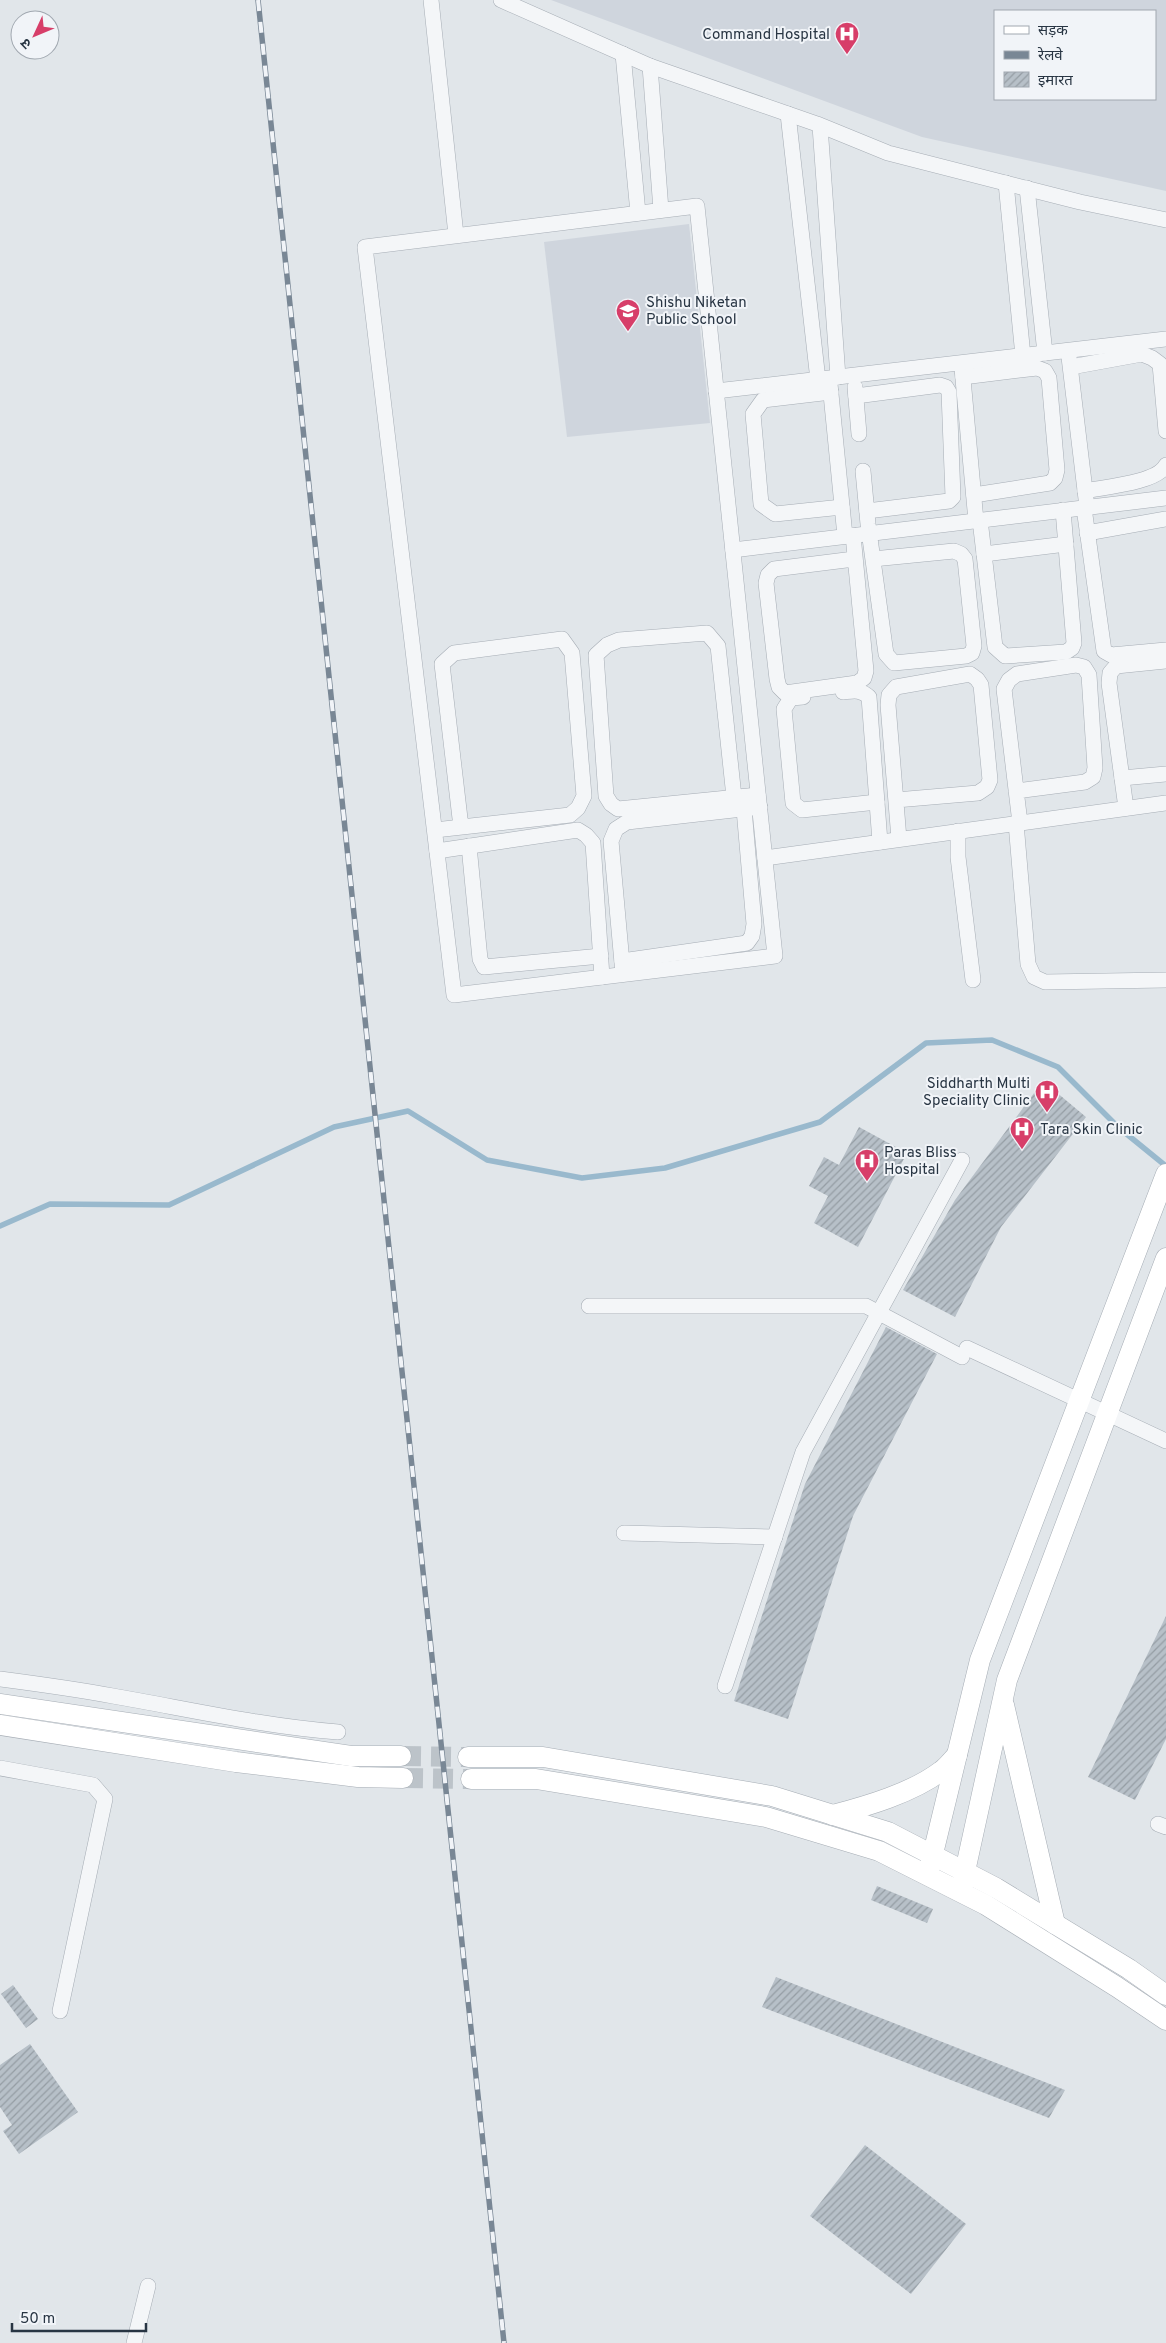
<svg xmlns="http://www.w3.org/2000/svg" width="1166" height="2343" font-family="Overpass,'Noto Sans Devanagari',sans-serif">
	<style>
		.built { fill: #cfd5dd; fill-rule: evenodd }
		.lines { fill: none; stroke-linecap: round; stroke-linejoin: round }
		.stream { stroke: #99b9cd; stroke-width: 5.5 }
		.building { fill: url(#building-hatch) }
		.secondary-tunnel { stroke: #bcc3c9; stroke-width: 20; stroke-dasharray: 20 10; stroke-linecap: butt }
		.street-casing { stroke: #a6adb5; stroke-width: 16 }
		.secondary-casing { stroke: #a6adb5; stroke-width: 21 }
		.street { stroke: #f4f6f8; stroke-width: 15 }
		.secondary { stroke: #fff; stroke-width: 20 }
		.rail-casing { stroke: #798795; stroke-width: 5.5 }
		.rail { stroke: #f1f4f8; stroke-width: 4; stroke-dasharray: 11; stroke-linecap: butt }
		.labels { text-anchor: middle; stroke-width: 4; stroke-linejoin: round; paint-order: stroke }
		.poi-label { font-size: 15px; fill: #283543; stroke: #f1f4f8; text-anchor: start }
	</style>
	<defs>
		<pattern id="building-hatch" width="6" height="6" patternUnits="userSpaceOnUse" patternTransform="scale(1.25)"><rect width="6" height="6" fill="#b7c0c8"/><path d="M-1 1l2-2M0 6l6-6M5 7l2-2" fill="none" stroke="#959da4"/></pattern>
	</defs>
	<rect width="100%" height="100%" fill="#e1e6ea"/>
	<g class="built">
		<path d="M 551,0 L 1166,0 L 1166,191 L 922,137 ZM 995,11 L 1155,11 L 1155,99 L 995,99 Z"/>
		<path d="M 689,224 L 710,423 L 567,437 L 544,242 Z"/>
	</g>
	<g class="lines">
		<path class="stream" d="M 0,1226 L 50,1204 L 169,1205 L 334,1127 L 408,1111 L 487,1160 L 582,1178 L 665,1168 L 820,1122 L 926,1043 L 992,1040 L 1058,1067 L 1118,1127 L 1166,1166"/>
	</g>
	<g class="building">
		<path d="M 1043,1081 L 1086,1117 L 1001,1227 L 955,1317 L 903,1290 L 955,1200 Z"/>
		<path d="M 859,1127 L 907,1153 L 858,1247 L 814,1223 L 828,1196 L 809,1186 L 824,1157 L 839,1165 Z"/>
		<path d="M 886,1327 L 937,1354 L 853,1516 L 788,1719 L 734,1701 L 805,1484 Z"/>
		<path d="M 1166,1616 L 1166,1739 L 1135,1800 L 1088,1777 Z"/>
		<path d="M 877,1886 L 933,1909 L 927,1923 L 871,1900 Z"/>
		<path d="M 776,1977 L 1065,2090 L 1049,2118 L 762,2007 Z"/>
		<path d="M 13,1985 L 38,2019 L 26,2028 L 1,1994 Z"/>
		<path d="M 30,2044 L 78,2112 L 19,2154 L 3,2131 L 12,2125 L 0,2107 L 0,2065 Z"/>
		<path d="M 865,2145 L 966,2224 L 911,2294 L 810,2216 Z"/>
	</g>
	<g class="lines">
		<g class="secondary-tunnel">
			<path d="M 401,1756 L 468,1757"/>
			<path d="M 403,1778 L 471,1779"/>
		</g>
		<defs>
			<g id="street">
				<path d="M 431,0 L 456,235"/>
				<path d="M 501,0 L 650,66 L 817,124 L 888,153 L 1080,202 L 1166,220"/>
				<path d="M 623,54 L 638,213"/>
				<path d="M 650,66 L 661,210"/>
				<path d="M 788,114 L 818,380"/>
				<path d="M 820,126 L 838,377"/>
				<path d="M 1006,183 L 1023,356"/>
				<path d="M 1027,188 L 1045,353"/>
				<path d="M 697,206 L 775,956 L 454,995 L 365,247 Z"/>
				<path d="M 1069,357 L 1087,507"/>
				<path d="M 1071,367 L 1142,354 L 1152,358 L 1160,364 L 1166,431"/>
				<path d="M 962,368 L 976,521"/>
				<path d="M 963,377 L 1037,368 L 1045,371 L 1049,378 L 1057,470 L 1055,478 L 1050,483 L 974,495"/>
				<path d="M 830,384 L 845,536"/>
				<path d="M 855,387 L 859,434"/>
				<path d="M 716,391 L 1166,339"/>
				<path d="M 831,392 L 763,400 L 753,414 L 761,504 L 775,514 L 842,507"/>
				<path d="M 856,396 L 940,385 L 946,387 L 949,392 L 953,497 L 949,501 L 867,511"/>
				<path d="M 863,471 L 868,524 L 886,654 L 894,663 L 966,656 L 972,653 L 974,646 L 965,559 L 961,554 L 954,551 L 873,559"/>
				<path d="M 1085,491 C 1103,487 1157,483 1166,465"/>
				<path d="M 1084,508 L 1104,651 L 1111,655 L 1166,650"/>
				<path d="M 980,520 L 995,647 L 1005,656 L 1066,652 L 1072,648 L 1074,643 L 1063,510"/>
				<path d="M 1087,533 L 1166,519"/>
				<path d="M 853,535 L 866,671 L 864,678 L 857,683 L 785,693 L 779,687 L 777,679 L 766,583 L 768,575 L 774,569 L 854,559"/>
				<path d="M 733,550 L 1166,498"/>
				<path d="M 984,554 L 1066,544"/>
				<path d="M 843,692 C 853,691 861,689 869,697 L 880,842"/>
				<path d="M 803,697 L 791,698 L 784,709 L 793,803 L 802,810 L 877,802"/>
				<path d="M 1122,778 L 1166,774"/>
				<path d="M 1016,791 L 1085,782 L 1093,777 L 1095,768 L 1089,675 L 1084,667 L 1076,665 L 1017,674 L 1009,680 L 1004,689 L 1020,823"/>
				<path d="M 734,797 L 718,646 L 707,633 L 619,640 L 607,645 L 596,655 L 606,796 L 611,804 L 618,809 L 758,795"/>
				<path d="M 896,800 L 978,793 L 987,787 L 990,780 L 981,685 L 977,679 L 970,674 L 896,687 L 889,695 L 888,705 L 899,839"/>
				<path d="M 1126,808 L 1109,683 L 1110,673 L 1116,666 L 1166,661"/>
				<path d="M 1016,823 L 1028,964 L 1034,977 L 1045,982 L 1166,980"/>
				<path d="M 435,830 L 570,815 L 578,808 L 584,796 L 572,653 L 562,639 L 454,653 L 442,664 L 461,827"/>
				<path d="M 958,831 L 958,857 L 973,980"/>
				<path d="M 469,846 L 480,959 L 484,967 L 601,956"/>
				<path d="M 437,851 L 578,830 L 586,835 L 593,843 L 602,977"/>
				<path d="M 765,858 L 1166,803"/>
				<path d="M 622,961 L 747,943 L 752,936 L 754,924 L 744,809"/>
				<path d="M 623,974 L 611,841 L 616,829 L 627,822 L 760,807"/>
				<path d="M 589,1306 L 866,1306 L 962,1357"/>
				<path d="M 967,1348 L 1166,1441"/>
				<path d="M 624,1533 L 775,1537"/>
				<path d="M 0,1679 C 38,1684 75,1689 113,1696 C 188,1709 262,1726 338,1732"/>
				<path d="M 725,1686 L 803,1452 L 962,1160"/>
				<path d="M 0,1768 L 93,1785 L 105,1799 L 60,2011"/>
				<path d="M 1158,1824 L 1166,1827"/>
				<path d="M 134,2343 L 148,2286"/>
			</g>
			<g id="secondary">
				<path d="M 0,1704 L 351,1756 L 401,1756"/>
				<path d="M 1004,1705 L 1055,1924"/>
				<path d="M 0,1725 L 236,1762 L 358,1777 L 403,1778"/>
				<path d="M 468,1757 L 543,1757 L 772,1796 L 888,1832 L 996,1888 L 1129,1969 L 1166,1995"/>
				<path d="M 471,1779 L 536,1779 L 766,1817 L 879,1851 L 986,1905 L 1117,1987 L 1166,2020"/>
				<path d="M 833,1815 C 867,1806 912,1793 941,1771 C 947,1767 952,1760 957,1755"/>
				<path d="M 930,1866 L 980,1660 L 1166,1174"/>
				<path d="M 962,1885 L 1007,1680 L 1166,1258"/>
			</g>
		</defs>
		<use href="#street" class="street-casing"/>
		<use href="#secondary" class="secondary-casing"/>
		<use href="#street" class="street"/>
		<use href="#secondary" class="secondary"/>
		<defs>
			<path id="rail" d="M 258,0 L 504,2343"/>
		</defs>
		<use href="#rail" class="rail-casing"/>
		<use href="#rail" class="rail"/>
	</g>
	<defs>
		<symbol id="hospital-pin" viewBox="-11 -11 22 30"><path d="M0 17L-7.5 6A9.5 9.5 0 1 1 7.5 6Z" fill="#d73e69" stroke="#f1f4f8"/><path d="M-5-5h3v3.5h4V-5h3V5h-3V1.5h-4V5h-3Z" fill="#fff"/></symbol>
		<symbol id="school-pin" viewBox="-11 -11 22 30"><path d="M0 17L-7.5 6A9.5 9.5 0 1 1 7.5 6Z" fill="#d73e69" stroke="#f1f4f8"/><path d="M0-5L7-2L0 1L-7-2ZM-4 1L0 2.5L4 1V4Q0 6-4 4Z" fill="#fff"/></symbol>
	</defs>
	<g fill-rule="evenodd">
		<use href="#hospital-pin" x="833" y="20" width="28" height="38"/>
		<use href="#school-pin" x="614" y="297" width="28" height="38"/>
		<use href="#hospital-pin" x="1033" y="1078" width="28" height="38"/>
		<use href="#hospital-pin" x="1008" y="1115" width="28" height="38"/>
		<use href="#hospital-pin" x="853" y="1147" width="28" height="38"/>
	</g>
	<g class="labels">
		<g class="poi-label">
			<text x="830" y="39" text-anchor="end">Command Hospital</text>
			<text x="646" y="307">Shishu Niketan<tspan x="646" dy="17">Public School</tspan></text>
			<text x="1030" y="1088" text-anchor="end">Siddharth Multi<tspan x="1030" dy="17">Speciality Clinic</tspan></text>
			<text x="1040" y="1134">Tara Skin Clinic</text>
			<text x="884" y="1157">Paras Bliss<tspan x="884" dy="17">Hospital</tspan></text>
		</g>
	</g>
	<rect x="994" y="10" width="162" height="90" fill="#f1f4f8" stroke="#a1a8b0"/>
	<rect x="1004" y="26" width="25" height="8" fill="#ffffff" stroke="#a1a8b0"/>
	<text x="1038" y="35" font-size="15" fill="#283543">सड़क</text>
	<rect x="1004" y="51" width="25" height="8" fill="#798795" stroke="#a1a8b0"/>
	<text x="1038" y="60" font-size="15" fill="#283543">रेलवे</text>
	<rect x="1004" y="72" width="25" height="15" fill="url(#building-hatch)" stroke="#a1a8b0"/>
	<text x="1038" y="85" font-size="15" fill="#283543">इमारत</text>
	<g transform="translate(35 35) rotate(226)"><circle r="24" fill="#f1f4f8" stroke="#a1a8b0"/>
	<path d="M0-4L9 19L0 12L-9 19Z" fill="#d73e69"/>
	<text y="-8" font-size="14" font-weight="bold" text-anchor="middle" fill="#283543">उ</text>
	</g>
	<path d="M12 2323v8h134v-8" fill="none" stroke="#283543" stroke-width="2.5"/>
	<text x="20" y="2323" font-size="15" fill="#283543" stroke="#f1f4f8" stroke-width="4" paint-order="stroke">50 m</text>
</svg>
